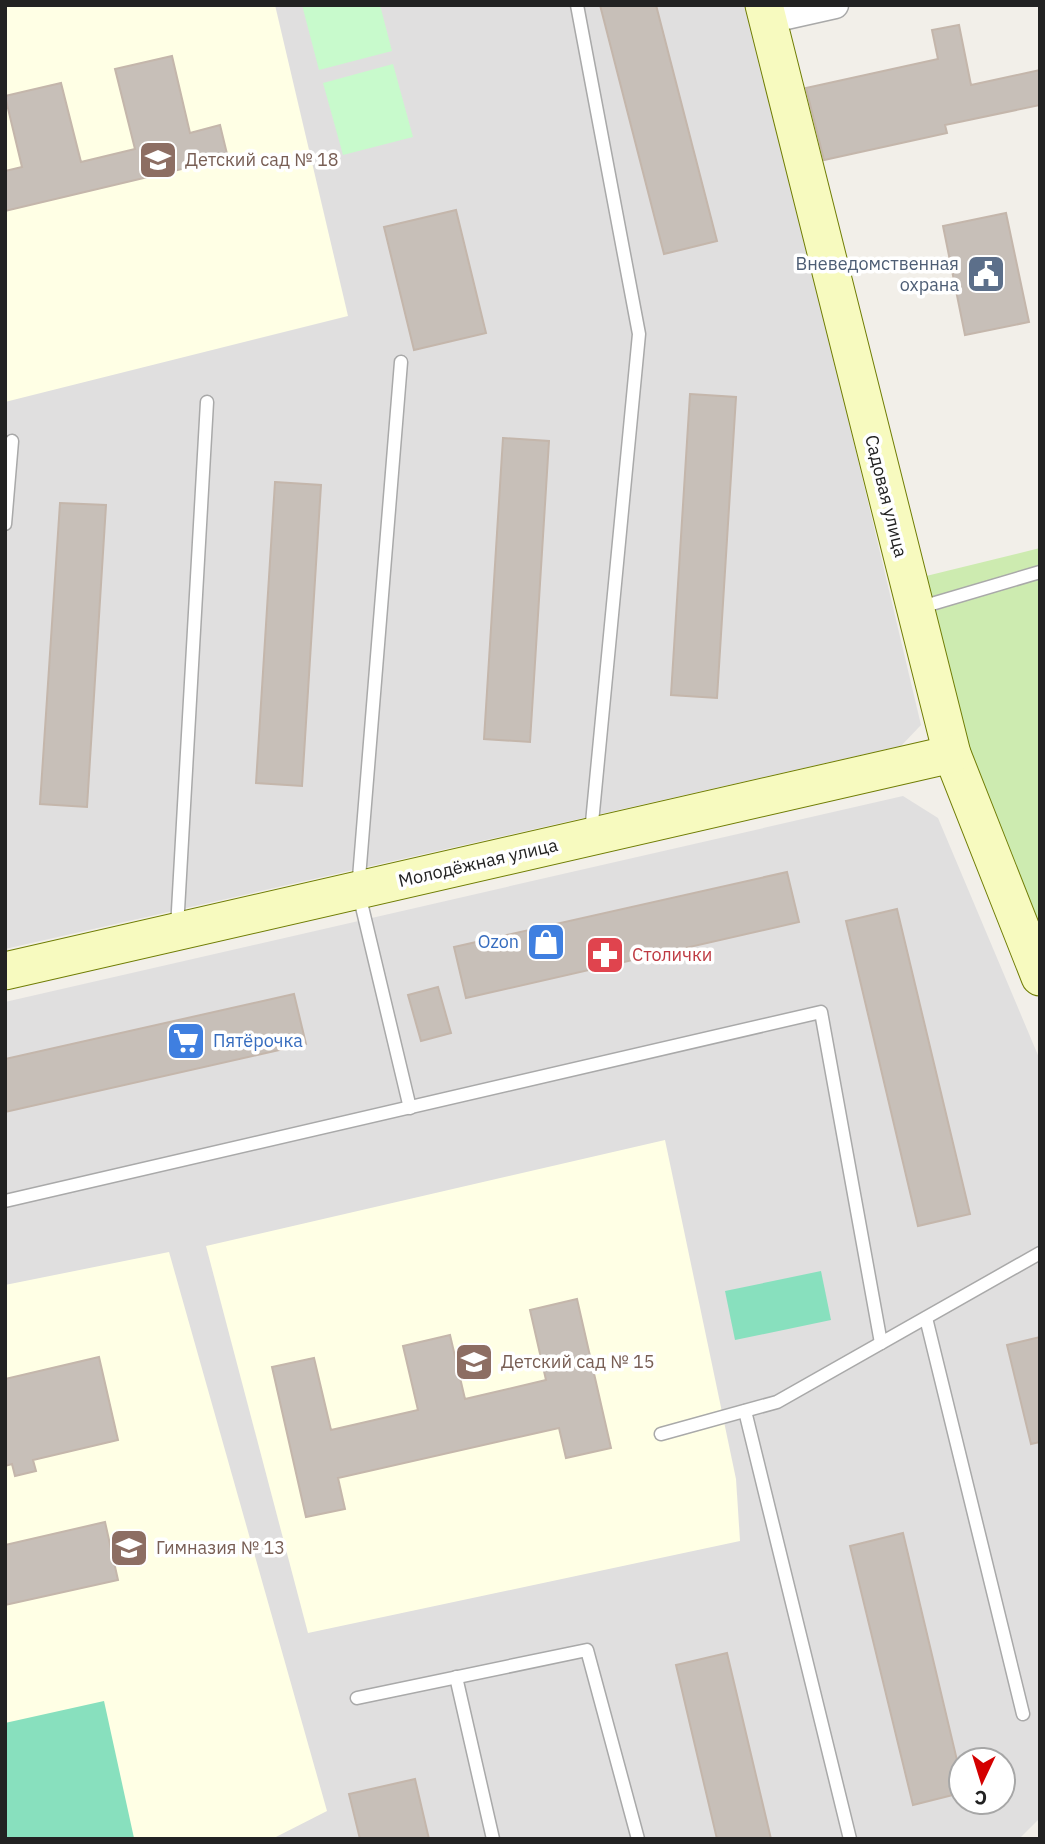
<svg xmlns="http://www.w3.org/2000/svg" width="1045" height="1844" font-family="'IBM Plex Sans',sans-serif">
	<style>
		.residential { fill: #e0dfdf; fill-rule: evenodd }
		.education { fill: #ffffe5 }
		.grass { fill: #cdebb0 }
		.park { fill: #c8facc }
		.pitch { fill: #88e0be }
		.building { fill: #c7bfb8; stroke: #c4b6ab; stroke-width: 2 }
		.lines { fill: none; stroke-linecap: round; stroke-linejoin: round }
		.lane-casing { stroke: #a9a9a9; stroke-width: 15 }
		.street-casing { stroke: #a9a9a9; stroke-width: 29 }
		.secondary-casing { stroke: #707d05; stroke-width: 39 }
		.lane { stroke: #fff; stroke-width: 12 }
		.street { stroke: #fff; stroke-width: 26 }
		.secondary { stroke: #f7fabf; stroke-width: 37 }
		.labels { text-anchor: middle; stroke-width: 7; stroke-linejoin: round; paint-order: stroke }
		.education-label { font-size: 18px; fill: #785e54; stroke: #fff; text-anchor: start }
		.service-label { font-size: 18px; fill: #4e5e75; stroke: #fff; text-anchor: end }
		.street-label { font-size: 18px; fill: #222; stroke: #fff }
		.shop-label { font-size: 18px; fill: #366cbe; stroke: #fff; text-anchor: end }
		.health-label { font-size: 18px; fill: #be3a42; stroke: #fff; text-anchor: start }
	</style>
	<rect width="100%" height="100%" fill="#f2efe9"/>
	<g class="residential">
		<path d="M 5,5 L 750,5 L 921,725 L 901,746 L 5,949 Z"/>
		<path d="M 903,796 L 938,818 L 1040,1060 L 1040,1818 L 1019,1839 L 5,1839 L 5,1002 ZM 961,1760 L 1003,1760 L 1003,1802 L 961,1802 Z"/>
	</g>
	<g class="education">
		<path d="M 5,5 L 275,5 L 348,316 L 5,402 Z"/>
		<path d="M 665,1140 L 736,1479 L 740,1541 L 308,1633 L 206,1246 Z"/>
		<path d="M 169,1252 L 327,1811 L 272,1839 L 5,1839 L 5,1285 Z"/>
	</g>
	<path class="grass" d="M 1040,548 L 1040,925 L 969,746 L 918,578 Z"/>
	<g class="park">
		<path d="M 302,5 L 380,5 L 392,51 L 319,70 Z"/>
		<path d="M 393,64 L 413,137 L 343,155 L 323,83 Z"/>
	</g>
	<g class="pitch">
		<path d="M 821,1271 L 831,1320 L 735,1340 L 725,1291 Z"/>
		<path d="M 104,1701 L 134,1838 L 5,1839 L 5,1723 Z"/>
	</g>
	<g class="building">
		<path d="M 600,5 L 656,5 L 717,241 L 664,254 Z"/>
		<path d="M 959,25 L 971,85 L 1040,70 L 1040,105 L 945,125 L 947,133 L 824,160 L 806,88 L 938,59 L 932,30 Z"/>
		<path d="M 172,56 L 190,133 L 220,125 L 228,158 L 5,211 L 5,171 L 22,167 L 5,96 L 61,83 L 81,162 L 135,149 L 115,69 Z"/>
		<path d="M 456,210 L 486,333 L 414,350 L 384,227 Z"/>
		<path d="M 1006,213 L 1029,322 L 965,335 L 943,226 Z"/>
		<path d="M 690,394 L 736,397 L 717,698 L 671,695 Z"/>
		<path d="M 503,438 L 549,441 L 530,742 L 484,739 Z"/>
		<path d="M 275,482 L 321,485 L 302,786 L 256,783 Z"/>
		<path d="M 60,503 L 106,505 L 87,807 L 40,804 Z"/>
		<path d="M 787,872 L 799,922 L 466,998 L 454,947 Z"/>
		<path d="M 897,909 L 970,1214 L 918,1226 L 846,921 Z"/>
		<path d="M 438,987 L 451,1033 L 421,1041 L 408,995 Z"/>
		<path d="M 294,994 L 306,1044 L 5,1112 L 5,1059 Z"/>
		<path d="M 577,1299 L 611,1448 L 566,1458 L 559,1428 L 338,1478 L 345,1509 L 306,1517 L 272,1367 L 314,1358 L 331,1430 L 418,1410 L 403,1346 L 450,1335 L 465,1399 L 546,1380 L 530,1310 Z"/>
		<path d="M 1040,1337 L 1040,1442 L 1031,1444 L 1007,1345 Z"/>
		<path d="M 99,1357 L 118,1440 L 33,1460 L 36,1471 L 15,1476 L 12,1464 L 5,1466 L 5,1379 Z"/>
		<path d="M 105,1522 L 118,1580 L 5,1605 L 5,1545 Z"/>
		<path d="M 903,1533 L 961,1777 L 961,1793 L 913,1805 L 850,1546 Z"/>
		<path d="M 727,1653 L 771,1839 L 717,1839 L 676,1665 Z"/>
		<path d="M 415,1779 L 429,1839 L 360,1839 L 349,1794 Z"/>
	</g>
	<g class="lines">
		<defs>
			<g id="lane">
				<path d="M 577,5 L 639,334 L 591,833"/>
				<path d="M 401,362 L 358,890 L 410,1108"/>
				<path d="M 5,524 L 12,441"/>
				<path d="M 918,608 L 1040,572"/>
				<path d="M 177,928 L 207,402"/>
				<path d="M 5,1201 L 821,1012 L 881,1343"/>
				<path d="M 926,1318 L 1023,1714"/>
				<path d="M 745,1411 L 850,1839"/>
				<path d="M 661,1434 L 777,1402 L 1040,1253"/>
				<path d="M 456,1677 L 493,1839"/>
				<path d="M 357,1698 L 587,1650 L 638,1839"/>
			</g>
			<path id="street" d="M 768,20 L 835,5"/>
			<g id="secondary">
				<path d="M 764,5 L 952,754 L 1040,977"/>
				<path d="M 5,971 L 952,754"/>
			</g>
		</defs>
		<use href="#lane" class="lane-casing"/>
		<use href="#street" class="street-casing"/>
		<use href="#secondary" class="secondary-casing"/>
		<use href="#lane" class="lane"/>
		<use href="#street" class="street"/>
		<use href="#secondary" class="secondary"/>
	</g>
	<defs>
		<symbol id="school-square" viewBox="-11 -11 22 22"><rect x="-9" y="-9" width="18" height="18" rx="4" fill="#8d6e63" stroke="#fff"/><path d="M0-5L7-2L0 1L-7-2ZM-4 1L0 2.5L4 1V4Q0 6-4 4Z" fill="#fff"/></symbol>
		<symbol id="civic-square" viewBox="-11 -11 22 22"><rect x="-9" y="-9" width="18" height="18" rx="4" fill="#5c6f8a" stroke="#fff"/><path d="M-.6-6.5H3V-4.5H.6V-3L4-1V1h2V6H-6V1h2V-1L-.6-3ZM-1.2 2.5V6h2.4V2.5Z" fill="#fff"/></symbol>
		<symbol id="shop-square" viewBox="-11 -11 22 22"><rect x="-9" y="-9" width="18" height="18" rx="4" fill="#3f7fe0" stroke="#fff"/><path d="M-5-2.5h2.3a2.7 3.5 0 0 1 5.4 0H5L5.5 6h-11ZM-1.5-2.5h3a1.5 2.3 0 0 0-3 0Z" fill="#fff"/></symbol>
		<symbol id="pharmacy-square" viewBox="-11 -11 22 22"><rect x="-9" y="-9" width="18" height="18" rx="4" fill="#e0444e" stroke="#fff"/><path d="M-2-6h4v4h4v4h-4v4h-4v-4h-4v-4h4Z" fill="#fff"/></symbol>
		<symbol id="supermarket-square" viewBox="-11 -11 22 22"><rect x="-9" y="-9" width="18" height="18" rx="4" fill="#3f7fe0" stroke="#fff"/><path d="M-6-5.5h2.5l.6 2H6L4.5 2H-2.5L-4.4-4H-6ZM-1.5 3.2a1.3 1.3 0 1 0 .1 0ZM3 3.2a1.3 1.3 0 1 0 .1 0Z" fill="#fff"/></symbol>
	</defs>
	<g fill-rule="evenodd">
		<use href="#school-square" x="136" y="138" width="44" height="44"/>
		<use href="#civic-square" x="964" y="252" width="44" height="44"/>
		<use href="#shop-square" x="524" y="920" width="44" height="44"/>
		<use href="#pharmacy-square" x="583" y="933" width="44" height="44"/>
		<use href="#supermarket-square" x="164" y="1019" width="44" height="44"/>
		<use href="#school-square" x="452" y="1340" width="44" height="44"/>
		<use href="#school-square" x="107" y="1526" width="44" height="44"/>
	</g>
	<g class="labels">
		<g class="education-label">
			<text x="185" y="166">Детский сад № 18</text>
			<text x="501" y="1368">Детский сад № 15</text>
			<text x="156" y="1554">Гимназия № 13</text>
		</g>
		<g class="service-label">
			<text x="959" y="270">Вневедомственная<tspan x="959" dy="21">охрана</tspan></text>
		</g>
		<g class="street-label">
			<text transform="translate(886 496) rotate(76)" y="6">Садовая улица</text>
			<text transform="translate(478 863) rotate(-13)" y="6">Молодёжная улица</text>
		</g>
		<g class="shop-label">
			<text x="519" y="948">Ozon</text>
			<text x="213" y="1047" text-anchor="start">Пятёрочка</text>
		</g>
		<g class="health-label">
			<text x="632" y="961">Столички</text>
		</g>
	</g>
	<rect width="1045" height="1844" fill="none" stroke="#222222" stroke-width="14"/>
	<g transform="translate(982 1781) rotate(184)"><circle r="33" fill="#ffffff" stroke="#a7a7a7" stroke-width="2"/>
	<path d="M0-5L12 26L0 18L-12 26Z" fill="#d40000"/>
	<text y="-10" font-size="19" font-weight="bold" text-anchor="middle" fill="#222222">С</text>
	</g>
</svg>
